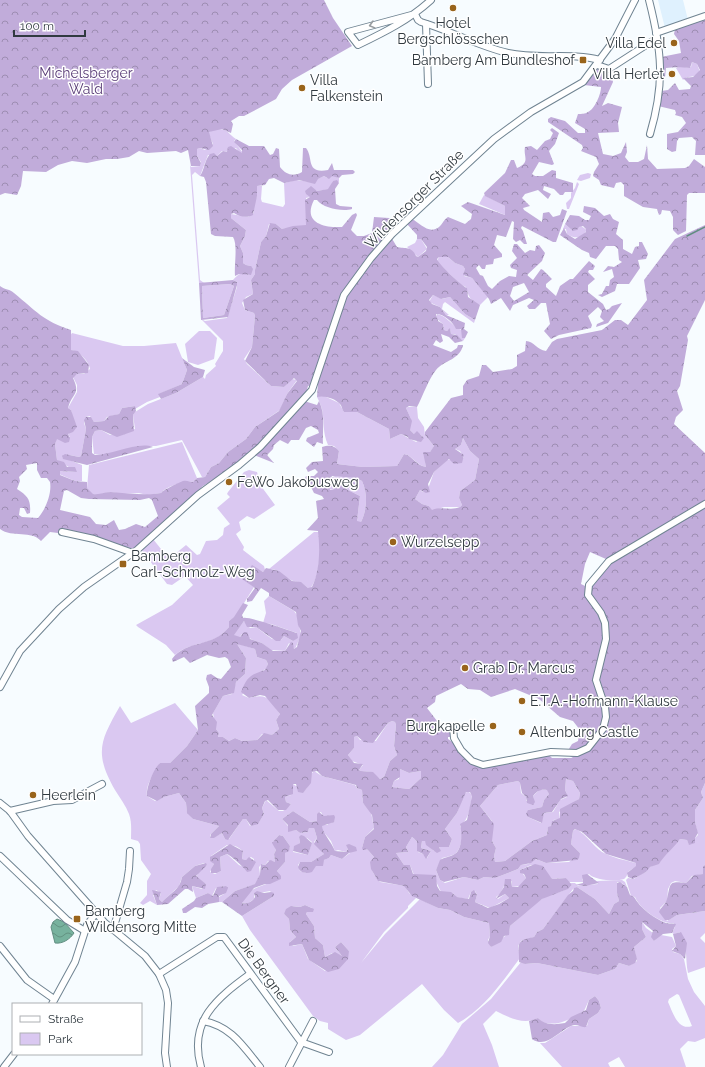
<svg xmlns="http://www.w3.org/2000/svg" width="705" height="1067" font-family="Raleway,sans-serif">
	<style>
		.built { fill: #dff1fe }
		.green { fill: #dac8f1; fill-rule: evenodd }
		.forest { fill: url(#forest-crowns); fill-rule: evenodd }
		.water { fill: url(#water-waves); stroke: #628e82 }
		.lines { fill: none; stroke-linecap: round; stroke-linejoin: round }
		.stream { stroke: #628e82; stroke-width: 1.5 }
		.minor-casing { stroke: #708492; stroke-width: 8 }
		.minor { stroke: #fff; stroke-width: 6 }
		.oneway { stroke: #989ca0 }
		.poi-dot { fill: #99641b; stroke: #fff; stroke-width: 1.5 }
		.labels { text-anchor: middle; stroke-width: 3; stroke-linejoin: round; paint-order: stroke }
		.poi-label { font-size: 14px; fill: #313a40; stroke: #fff; text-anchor: start }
		.park-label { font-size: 14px; fill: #5a3d77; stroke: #fff }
		.street-label { font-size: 14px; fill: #313a40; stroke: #fff }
	</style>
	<defs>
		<pattern id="forest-crowns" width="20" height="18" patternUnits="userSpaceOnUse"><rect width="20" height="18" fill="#c1acda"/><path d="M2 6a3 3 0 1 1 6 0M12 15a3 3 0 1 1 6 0" fill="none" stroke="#9d8db2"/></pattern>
		<pattern id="water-waves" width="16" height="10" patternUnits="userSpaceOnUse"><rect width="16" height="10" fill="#77b29e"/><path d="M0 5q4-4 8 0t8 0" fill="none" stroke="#629282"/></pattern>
	</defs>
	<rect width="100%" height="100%" fill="#f7fcff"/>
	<path class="built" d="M 658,0 L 683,0 L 688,20 L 665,28 Z"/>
	<g class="green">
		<path d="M 692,62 L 697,64 L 700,72 C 694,79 687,75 683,80 L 676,68 L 681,66 L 688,68 L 691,67 Z"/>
		<path d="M 217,129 C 228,128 228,134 236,139 L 234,141 L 243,153 L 240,153 L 236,148 L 228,149 L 228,152 L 222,151 L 217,156 L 208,155 L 200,176 L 195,172 L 192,175 L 200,280 L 204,283 L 223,282 L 199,283 L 190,165 L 191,167 L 200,166 L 201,162 L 197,156 L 197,149 L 200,148 L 205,150 L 213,144 L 208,132 Z"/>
		<path d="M 588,173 L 591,174 L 590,178 L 581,181 L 577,180 L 580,175 Z"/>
		<path d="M 333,175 L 339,178 L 339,182 L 333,181 L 330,189 L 317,191 L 310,187 L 308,190 L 310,197 L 306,198 L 306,226 L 282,229 L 276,224 L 269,224 L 266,236 L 261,242 L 255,270 L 255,274 L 251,280 L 253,294 L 246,297 L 242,303 L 245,310 L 254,313 L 255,316 L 252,347 L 244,359 L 247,364 L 271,386 L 284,387 L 292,379 L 297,380 L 287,394 L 280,410 L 255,427 L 246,439 L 228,452 L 219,463 L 211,467 L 205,477 L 202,477 L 182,440 L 156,446 L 145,446 L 103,455 L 94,454 L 92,437 L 95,431 L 101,430 L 110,435 L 135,429 L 133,415 L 135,412 L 148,404 L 176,393 L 203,377 L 205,379 L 206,375 L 216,366 L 215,364 L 223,351 L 223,341 L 201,319 L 205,321 L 227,318 L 237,287 L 237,282 L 233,280 C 240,273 239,273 250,275 L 251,266 L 246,265 L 243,263 L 243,253 L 240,246 L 245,236 L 246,230 L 231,218 L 231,214 L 248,217 L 254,213 L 254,202 L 257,196 L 256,186 L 262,186 L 261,199 L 262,202 L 283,207 L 285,204 L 284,183 L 296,180 L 311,182 L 324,176 L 327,178 Z"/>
		<path d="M 577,182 L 579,184 L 569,209 L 567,209 L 566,203 L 571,198 L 571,193 L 575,188 Z"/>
		<path d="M 484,195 L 505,206 L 505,215 L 479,204 Z"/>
		<path d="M 565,224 L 572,230 L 581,226 L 587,230 C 581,239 575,239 567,234 L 566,229 L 563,229 Z"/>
		<path d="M 417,239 L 421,239 L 427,249 L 418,257 L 407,247 L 415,243 Z"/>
		<path d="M 439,257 L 448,257 L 455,263 L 463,266 L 465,269 L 464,276 L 472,278 L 488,297 L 480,305 C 471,302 468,296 466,287 C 461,286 441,266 437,261 Z"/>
		<path d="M 230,284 L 234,286 L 224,315 L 203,318 L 202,286 Z"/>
		<path d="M 433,295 L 442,299 L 450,297 L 465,314 L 475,320 L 474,323 L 445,302 L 443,304 L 442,309 L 449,315 L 446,315 L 440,307 L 429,302 Z"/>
		<path d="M 437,314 C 448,316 453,328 462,330 L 464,338 L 465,338 L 463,341 L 455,334 L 451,334 L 450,329 L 447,331 L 444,330 L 443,324 L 437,319 Z"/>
		<path d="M 199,331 L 210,331 L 217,338 L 214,359 L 198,365 L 188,362 L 185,344 Z"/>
		<path d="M 72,333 L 123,346 L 144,346 L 176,343 L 187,370 L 182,384 L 159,394 L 160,397 L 147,402 L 135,409 L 135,406 L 122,408 L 119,414 L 107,417 L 104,421 L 94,422 L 90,416 L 86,417 L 84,423 L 86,429 L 81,456 L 79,457 L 70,455 L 62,457 L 82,465 L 82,481 L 75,481 L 59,474 L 60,471 L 77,472 L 57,460 L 55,444 L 56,439 L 70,437 L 68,434 L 76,428 C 75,421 72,417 71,410 L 68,408 L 77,392 L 77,385 L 73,377 L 77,374 L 84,374 L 90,369 C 89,361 79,351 71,350 L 70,336 Z"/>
		<path d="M 322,395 L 339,403 L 344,412 L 357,412 L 389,429 L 390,439 L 401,434 L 416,442 L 423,437 L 420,434 L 414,434 L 409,429 L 411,419 L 406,408 L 408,407 L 417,407 L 418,418 L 424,427 L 425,435 L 434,446 C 430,454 424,456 426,467 C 416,465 413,456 404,454 L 397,466 L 363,467 L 337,464 L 339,451 L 334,446 L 328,445 C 322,431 325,424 322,409 C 321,405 319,401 317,397 Z"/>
		<path d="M 463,438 L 470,451 L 479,459 L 475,480 L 460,491 L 459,498 L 462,505 L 460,507 L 444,507 L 432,511 L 429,506 L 422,504 L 415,499 L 420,490 L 423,492 L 429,486 L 434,472 L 447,460 L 462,459 L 464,457 L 460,451 L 455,449 L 461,445 Z"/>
		<path d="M 182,442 L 197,478 L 193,482 C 184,481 167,486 161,493 L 147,495 L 139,493 L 123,494 L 110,492 L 97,495 L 91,494 L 87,488 L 89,465 Z"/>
		<path d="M 249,470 L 257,472 L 261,486 L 275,505 L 254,519 L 247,516 L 239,522 L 241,530 L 236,534 L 244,547 L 243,550 L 264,566 L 265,570 L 263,572 L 259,570 L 250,584 L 254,587 L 236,616 L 229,621 L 229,627 C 214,647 192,640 175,655 L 166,645 L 138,627 L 136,625 L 172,605 L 193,585 L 185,576 L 172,585 L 167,584 L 141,549 L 153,539 L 169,559 L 186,545 L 197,555 L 200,554 L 206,541 L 217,540 L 223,535 L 224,528 L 230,524 L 217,508 L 230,497 L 227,494 L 228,492 L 244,472 Z"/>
		<path d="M 335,476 L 356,478 L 362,481 C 368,494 367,510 361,522 L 357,522 L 357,521 L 360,496 L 346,489 L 349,487 L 352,481 C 343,480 337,482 333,490 L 328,489 L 329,479 Z"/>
		<path d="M 314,532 L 319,532 C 320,549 321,575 310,589 L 308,588 C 298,579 299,584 291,580 C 282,575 279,569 269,569 Z"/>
		<path d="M 269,596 L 294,611 L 297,615 L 301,635 L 295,649 L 289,643 L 285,651 L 271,650 L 262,643 L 253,640 L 242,634 L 239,638 L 233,635 L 244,621 L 250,628 L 256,627 L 272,639 L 281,640 L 284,636 L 293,641 L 297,633 L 271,624 L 263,623 L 266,613 L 264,601 Z"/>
		<path d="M 237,644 L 239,644 L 255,649 L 257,657 L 266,660 L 268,664 L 266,669 L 262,671 L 242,695 L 249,698 C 268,693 269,699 280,714 L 276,720 L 279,729 L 272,735 L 262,734 L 257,740 L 242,741 L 235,738 L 229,741 L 223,737 L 218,737 L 219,733 L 216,729 L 213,713 L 223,696 L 232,694 L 236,682 L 245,674 L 246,658 Z"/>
		<path d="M 175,703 L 198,730 L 187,746 L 170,763 L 160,763 C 154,772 145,786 147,796 L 155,801 L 164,797 L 179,793 L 186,803 L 187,812 L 193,819 L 219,826 L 210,835 L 210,838 L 213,838 L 222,833 L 225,839 L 229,839 L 243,819 L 246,819 L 250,826 L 259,822 L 264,814 L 262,808 L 266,800 L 279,811 L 283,811 L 291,804 L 286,802 L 285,797 L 291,795 L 293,784 L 304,791 L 307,788 L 311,774 L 314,771 L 322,776 L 355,785 L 357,788 L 362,790 L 363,803 L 371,812 L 374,828 L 365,837 L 362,848 L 367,849 L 374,857 C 369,867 372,873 380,882 L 405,886 L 409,893 L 416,898 L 408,906 L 408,908 L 384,932 L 361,963 L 385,934 L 420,899 L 438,908 L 450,910 L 464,917 L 489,923 L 490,936 L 488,940 L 491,947 L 509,933 L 510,926 C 522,916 533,903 547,896 C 554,893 568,891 572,885 L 570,883 L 575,883 L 578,886 L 598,884 L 597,881 L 622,880 L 625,882 L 627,887 L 622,883 L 617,882 L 617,893 L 619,901 L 614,904 L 609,914 L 595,899 L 577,887 L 573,889 L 543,929 L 537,932 L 534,937 L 521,941 L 518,946 L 520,958 C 502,982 485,1008 458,1023 L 444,1010 L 422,984 L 360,1035 L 346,1040 L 328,1029 L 328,1023 L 320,1021 L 313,1016 L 250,930 L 242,916 L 274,896 L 270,891 L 254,894 L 254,899 L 247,904 L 242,903 C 250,882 268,890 279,874 L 277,871 L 285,862 L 285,853 L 289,849 L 290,846 L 283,836 L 279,835 L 273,842 L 276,850 L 274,854 L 275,862 L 268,861 L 265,865 L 262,864 L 259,867 L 260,874 L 256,884 L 235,891 L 222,902 L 219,902 L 219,897 L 224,894 L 226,886 L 216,888 L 212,896 L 208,893 L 196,898 L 192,886 L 202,889 L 206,884 L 196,878 L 199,871 L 207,865 L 204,863 L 195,866 L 182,877 L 179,886 L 162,902 L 159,899 L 161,893 L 156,890 L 153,895 L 157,905 L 150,901 L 143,905 L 140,903 L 147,895 L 147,881 L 151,874 L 141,860 L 140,844 L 138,841 L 131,839 C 131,831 132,822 129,814 C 126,806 120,798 115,790 C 94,753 100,741 120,706 L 131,723 ZM 293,811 L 310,822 L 317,821 L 318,813 L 321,812 L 328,825 L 322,825 L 322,830 L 331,841 L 335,851 L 338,850 L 346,852 L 350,845 L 352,846 L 350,853 L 342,859 L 331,855 L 329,858 C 323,859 312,869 306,873 L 300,871 L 298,865 L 300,862 L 311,862 L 324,854 L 314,842 L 317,838 L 314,828 L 309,828 L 308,832 L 300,833 L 296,830 L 288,831 L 288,826 L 282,819 ZM 299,837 L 307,838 L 312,842 L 308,855 L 293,852 L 294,847 L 300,843 ZM 227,845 C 233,845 239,846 243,852 L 242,859 L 246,860 L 251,857 L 254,859 L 252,869 L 247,871 L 246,868 L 239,865 L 227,854 L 220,857 L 221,871 L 215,874 L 210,872 L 214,864 L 212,862 L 211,856 ZM 305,905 L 312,908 L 312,912 L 307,912 L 306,914 L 314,926 L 315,938 L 323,945 L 325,957 L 332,953 L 342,956 L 335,947 L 341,942 L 349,951 L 325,971 L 308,959 L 302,944 L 293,946 L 290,942 L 296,937 L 290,930 L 289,919 L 284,914 L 293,906 L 300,907 Z"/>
		<path d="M 392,721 L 395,722 L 396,725 L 394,746 L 397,755 L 390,761 L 384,777 L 380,779 L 371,772 L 361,771 L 359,770 L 363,765 L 352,761 L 348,755 L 354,748 L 354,737 L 357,736 L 360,740 L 376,741 L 388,723 Z"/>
		<path d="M 400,769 L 409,773 L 421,771 L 421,778 L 409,789 L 392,787 L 394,781 L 399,779 Z"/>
		<path d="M 566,779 L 573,781 L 580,793 L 579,799 L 559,812 L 560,819 L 553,820 L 551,826 L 548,828 L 547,835 L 532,841 L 505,861 L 495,862 L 494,856 L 496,848 L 492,841 L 492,821 L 480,806 L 498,785 L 518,781 L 520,783 L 521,793 L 526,797 L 526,801 L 534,801 L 533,796 L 539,790 L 548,790 L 549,794 L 544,800 L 542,807 L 528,810 L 528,817 L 541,823 L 544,813 L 553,812 L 560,800 L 567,797 L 567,794 L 565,790 Z"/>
		<path d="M 705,783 L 705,865 L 703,866 L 703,874 L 692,876 L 686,883 L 675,881 L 671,883 L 668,889 L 667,901 L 660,908 L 667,921 L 677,915 L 705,911 L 705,933 L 700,938 L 705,943 L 705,967 L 688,973 C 685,959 688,943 680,932 L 674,934 L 672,933 L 675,927 L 674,923 C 662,925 639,908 635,897 L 631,896 L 626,880 L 628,878 L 634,879 L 641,874 L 646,872 L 648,868 L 660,862 L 662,858 L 680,839 L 687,840 L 689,844 L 698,835 L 695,822 L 695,810 L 703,798 L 701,792 Z"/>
		<path d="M 468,791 L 472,795 C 470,807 470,818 460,826 C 464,833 461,850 455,854 C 451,856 446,857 442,858 L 436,870 L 440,880 L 445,883 L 464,877 L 478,880 L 484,877 L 495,878 L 518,869 L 521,865 L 528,864 L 536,859 L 546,863 L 569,862 L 580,853 L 571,844 L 573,831 L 576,829 C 586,834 592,845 602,852 C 613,858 624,860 636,863 L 637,866 L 629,871 C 627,874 627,877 624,879 C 616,882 594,880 589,874 L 582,879 L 583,882 L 568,882 L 566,878 L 552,879 L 539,865 L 531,865 L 520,870 L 526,878 L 520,886 L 512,887 L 512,881 L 505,884 L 500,894 L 496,897 L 498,899 L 505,894 L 509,898 L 490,908 L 475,902 L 477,895 L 475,891 L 471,892 L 468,899 L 455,897 L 454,894 L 441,892 L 433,875 L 414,875 L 410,865 L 404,865 L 396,853 L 408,852 L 406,847 L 412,837 L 417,841 L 418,852 L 423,854 L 427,858 L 431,851 L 421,848 L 422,841 L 425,841 L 434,851 L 440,849 L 439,847 L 449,847 L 452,839 L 445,829 L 457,813 L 464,794 Z"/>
		<path d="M 642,922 L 646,928 L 653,933 L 654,941 L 661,935 L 672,937 L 676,946 L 672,949 L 673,952 L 680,954 L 684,959 L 688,979 L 694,992 L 705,1006 L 705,1038 L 695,1042 L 688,1041 L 680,1049 L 686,1067 L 625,1067 L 619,1057 L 608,1063 L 610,1067 L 562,1067 L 540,1043 L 545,1043 L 571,1026 L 587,1026 L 589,1019 L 598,1013 L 601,1008 L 599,1001 L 595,996 L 589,1000 L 584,1011 C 569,1019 560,1027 542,1022 L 538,1018 C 524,1025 510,1018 496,1011 L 483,1024 L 492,1045 L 499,1067 L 432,1067 L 443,1055 L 462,1024 L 491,999 L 521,962 L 526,964 L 537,963 L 598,975 L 615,969 L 619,963 L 629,966 L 637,961 L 634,947 L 646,937 L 642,929 ZM 677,994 L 679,995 L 692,1026 C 678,1031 673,1013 668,1002 L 669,999 Z"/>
	</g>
	<g class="forest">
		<path d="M 0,0 L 324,0 L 333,18 L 352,46 L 292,80 L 282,89 L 276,99 L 244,116 L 239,116 L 231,121 L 233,124 L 231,133 L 222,129 L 209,132 L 213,146 L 209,150 L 200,148 L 197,149 L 197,156 L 201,163 L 200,166 L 191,166 L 188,150 L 181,153 L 176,151 L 147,153 L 139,151 L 129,157 L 117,159 L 106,159 L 87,163 L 72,161 L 58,165 L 46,172 L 23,171 L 21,186 L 17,195 L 5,193 L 0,195 Z"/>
		<path d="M 705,18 L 705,155 L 695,155 L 696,141 L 692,137 L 679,138 L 677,141 L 676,151 L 672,152 L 667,149 L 667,134 L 678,132 L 686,123 L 682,117 L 675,115 L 676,113 L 675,110 L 658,106 L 661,91 L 668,90 L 675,83 L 679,90 L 690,89 L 691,86 L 683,78 L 693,77 L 700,70 L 697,64 L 692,62 L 690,68 C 681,67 674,67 666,68 L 665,77 L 662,78 L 661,57 L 681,53 L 679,41 L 674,34 L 675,29 Z"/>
		<path d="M 595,69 C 603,69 612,73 613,82 L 602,106 L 608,103 L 622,107 L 618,123 L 619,132 L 598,133 L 603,154 L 613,156 L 621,153 L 626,142 L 627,152 L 625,157 L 629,162 L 638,162 L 644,159 L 647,145 L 648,159 L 657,169 L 685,168 L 689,166 L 694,159 L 705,167 L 705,193 L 689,193 L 687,195 L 686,231 L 678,235 L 673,230 L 673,217 L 670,211 L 662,210 L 661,214 L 659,215 L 657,209 L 643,207 L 624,196 L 624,185 L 621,182 L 616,183 L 614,188 L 601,185 L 599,180 L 593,176 L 594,172 L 599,164 L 596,157 L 581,151 L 583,148 L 582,145 L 548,122 L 548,119 L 551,117 L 565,121 L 578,133 L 585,133 L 585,129 L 575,123 L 578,114 C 581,114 585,114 588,112 C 595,109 601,94 601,87 L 584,85 Z"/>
		<path d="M 552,128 L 559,133 L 555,144 L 549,151 L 554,164 L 552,165 L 539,162 L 532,174 L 535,176 L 543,176 L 552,170 L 556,171 L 556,178 L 573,183 L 573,192 L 565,192 L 563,195 L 560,195 L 554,189 L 544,186 L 543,190 L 551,194 L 548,199 L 538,190 L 525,194 L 522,198 L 530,206 L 523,208 L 524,210 L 542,222 L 543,213 L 549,212 L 553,217 L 560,215 L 562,209 L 567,211 L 556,242 L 553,242 L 522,226 L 521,228 L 523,231 L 527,244 L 524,244 L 520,240 L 516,242 L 513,239 L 514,222 L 512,221 L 506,237 L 497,235 L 494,245 L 502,254 L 502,257 L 494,259 L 493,264 L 486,265 L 485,269 L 482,269 L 479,265 L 476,268 L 480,275 L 483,276 L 488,286 L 492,289 L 500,281 L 509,276 L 516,277 L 517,270 L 511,268 L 510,265 L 517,258 L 512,251 L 514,244 L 517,244 L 525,253 L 530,250 L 535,251 L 536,246 L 539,245 L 545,253 L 542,261 L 527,275 L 533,280 L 541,269 L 543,270 L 552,279 L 546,284 L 546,287 L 556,296 L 560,286 L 570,279 L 573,279 L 589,261 L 595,266 L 593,270 L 589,270 L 588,272 L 595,279 L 588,285 L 588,292 L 603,304 L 606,310 L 609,309 L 612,306 L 622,303 L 608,323 L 596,327 L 597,324 L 604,321 L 600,317 L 602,311 L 598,307 L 588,316 L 592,325 L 591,328 L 559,335 L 551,339 L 544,331 L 550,324 L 546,303 L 541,303 L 535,309 L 529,309 L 527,306 L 534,300 L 529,298 L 513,305 L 510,311 L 501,298 L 491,304 L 489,299 L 472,278 L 463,275 L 465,269 L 463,266 L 455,263 L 448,257 L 439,257 L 437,259 C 438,264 462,286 467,288 L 468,297 L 480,305 L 475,320 L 465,314 L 450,297 L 441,299 L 433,295 L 429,300 L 432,304 L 440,307 L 446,315 L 465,323 L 464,329 L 468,332 L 465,338 L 462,338 L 461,329 L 456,329 C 453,322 444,314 436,314 L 438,321 L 443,324 L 444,330 L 447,331 L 450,328 L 451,334 L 457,335 L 463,341 L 455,343 L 449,337 L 441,334 L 443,341 L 440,343 L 436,340 L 433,345 L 451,352 L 457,348 L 458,345 L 463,345 C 460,360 444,360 436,370 C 428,380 423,396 417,407 L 409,406 L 406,408 L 412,421 L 410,430 L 414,434 L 417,431 L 424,438 L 421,442 L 409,439 L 408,437 L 401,434 L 390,439 L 389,429 L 357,412 L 344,412 C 342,410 342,406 340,404 C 335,398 323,395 317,397 L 318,383 L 308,386 L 304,401 L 317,405 L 319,401 C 326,416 322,430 323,444 L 317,442 L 314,447 L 306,441 L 307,438 L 319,433 L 318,430 L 311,426 L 306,428 L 299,440 L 291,440 L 288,444 L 280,440 L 274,445 L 273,449 L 267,455 L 274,463 L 254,455 L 203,486 L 172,517 L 160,525 L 134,549 L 61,529 L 58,533 L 50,532 L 41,541 C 32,530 12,538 0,529 L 0,286 C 5,290 10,289 14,293 C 36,311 43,321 71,330 L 71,350 L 78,351 L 89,365 L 88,373 L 77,374 L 73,378 C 81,395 72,393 68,408 L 71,410 L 77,427 L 73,432 L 68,434 L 70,438 L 69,442 L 65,443 L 57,439 L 55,444 L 57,460 L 64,462 L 67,467 L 75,467 L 77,472 L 60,471 L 60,475 L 75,481 L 87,482 L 87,488 L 93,494 C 100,495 105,492 111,492 C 127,493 145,496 161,493 C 163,490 180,482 183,481 C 187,480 190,482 193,482 L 197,478 L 205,477 L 211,467 L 219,463 L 228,452 L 246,439 L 255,427 L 279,411 L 287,394 L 297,381 L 294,378 L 284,387 L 271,386 L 245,361 L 252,347 L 255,316 L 254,313 L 245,310 L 243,300 L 253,294 L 251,280 L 255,274 L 255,270 L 261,242 L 266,236 L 270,223 L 276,224 L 282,229 L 293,226 L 306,225 L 305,200 L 310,197 L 306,194 L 305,191 L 311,186 L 317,191 L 328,189 L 333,181 L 337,180 L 339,183 L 335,189 L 336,204 L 340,206 L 352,207 L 352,209 C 342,212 323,208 317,200 L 314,200 C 302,223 325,228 342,227 L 352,215 L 356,213 L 357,215 L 351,230 L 357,236 L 364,236 L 372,233 L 374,217 L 389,218 L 398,222 L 391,237 L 397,247 C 405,249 412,246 416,256 L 418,257 L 426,251 L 427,247 L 421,239 L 417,239 L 417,235 L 407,224 L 412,219 C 420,223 429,235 439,227 C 443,224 443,220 448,217 L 465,224 L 471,219 L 472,214 L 461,206 L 468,202 L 505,215 L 505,206 L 485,196 L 484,193 L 505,173 L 511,160 L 514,160 L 517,168 C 531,162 523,157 525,147 L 531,146 L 537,150 L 545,141 L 550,139 L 553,133 L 550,130 ZM 524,283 L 529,292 L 514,301 L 510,296 L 513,287 ZM 37,463 L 37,470 L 41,478 L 47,478 L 50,482 C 52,493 46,509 38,518 L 22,517 L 19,515 L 20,508 L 24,508 L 27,514 L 30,513 C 31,500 28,496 17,489 L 20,481 L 19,477 L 27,469 L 26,465 ZM 67,490 L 81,498 L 89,499 L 140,500 L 149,498 L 152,500 L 158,516 L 145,527 L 136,524 L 125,529 L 119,530 L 114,520 L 106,525 L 96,524 L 90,517 L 60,510 L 64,491 Z"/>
		<path d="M 236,139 L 249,146 L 264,146 L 270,155 L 273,154 L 276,148 L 279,149 L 280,167 C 286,175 294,177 302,172 L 303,148 L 306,148 C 314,158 305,174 328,170 L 332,163 L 334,170 L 353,170 L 355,172 L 353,174 L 342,175 L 339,178 L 332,176 L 329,179 L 324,176 L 318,179 L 315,184 L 299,180 L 284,183 L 274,178 L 269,179 L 265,185 L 257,186 L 257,196 L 253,215 C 248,218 239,217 234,213 L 231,214 L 231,218 L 246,230 L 245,236 L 240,246 L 243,253 L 243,263 L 246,265 L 251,266 L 253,269 L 251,275 L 239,274 L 235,276 C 234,265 238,245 233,237 L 215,236 L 211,234 L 206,182 L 204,177 L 200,176 C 205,169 204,161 210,154 L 214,153 L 217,156 L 223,151 L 227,152 L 228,147 L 231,146 L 242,153 L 242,150 L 234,142 Z"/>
		<path d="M 584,206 L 595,208 L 604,216 L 610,214 L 613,219 L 619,222 L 616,234 L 623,240 L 623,249 L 632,254 L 635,247 L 639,246 L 639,242 L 642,242 L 648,254 L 646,259 L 638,260 L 640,268 L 629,284 L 617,284 L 615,291 L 602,297 L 598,295 L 602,294 L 606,286 L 609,286 L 610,280 L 614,277 L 612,269 L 603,272 L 608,266 L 614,267 L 622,262 L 619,260 L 618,249 L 615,246 L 606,246 L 596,259 L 590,257 L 589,253 L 582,250 L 560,235 L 564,228 L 567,234 L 575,239 L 586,232 L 586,229 L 583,226 L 579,227 L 577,230 L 573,231 L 565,224 L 570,215 L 579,216 L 585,220 L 589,220 L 591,216 L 583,212 Z"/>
		<path d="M 705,225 L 705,300 L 687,336 L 688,340 L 680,386 L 677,391 L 683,410 L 676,417 L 674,424 L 705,453 L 705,783 L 701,792 L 703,798 L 695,810 L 695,822 L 698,833 L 695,838 L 695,843 L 689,845 L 687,840 L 680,839 C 674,848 665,854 659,864 L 650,867 L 646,872 L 633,879 L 628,877 L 627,873 L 636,866 L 636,863 L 606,854 L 582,832 L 575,829 L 573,831 L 571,844 L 580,853 L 579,858 L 577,860 L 546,863 L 536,859 L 531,863 L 521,865 L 518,869 L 495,878 L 484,877 L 478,880 L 464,877 L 444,882 L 440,880 L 436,870 L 440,860 C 445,857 449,857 453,855 C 463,851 462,832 460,824 L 467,820 L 472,796 L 470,792 L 466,792 L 457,813 L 445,829 L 452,839 L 449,847 L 439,847 L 441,851 L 437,853 L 426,845 L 425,841 L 422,841 L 421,848 L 431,851 L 426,859 L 423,854 L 417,851 L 417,841 L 412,837 L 406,847 L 408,852 L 396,853 L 404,865 L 410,865 L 413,874 L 436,875 L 437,886 L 440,891 L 451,892 L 457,897 L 469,899 L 471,892 L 474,890 L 477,895 L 475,902 L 488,908 L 499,904 L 509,898 L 505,894 L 496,899 L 504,887 L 505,879 L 511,879 L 512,887 L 518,887 L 526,878 L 524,874 L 520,873 L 520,870 L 535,864 L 543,866 L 552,879 L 566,878 L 572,885 L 568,889 L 542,899 L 510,926 L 509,935 L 504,936 L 501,942 L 491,947 L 488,943 L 490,936 L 489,923 L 464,917 L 450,910 L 438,908 L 412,896 L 404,886 L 378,881 L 371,869 L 370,862 L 374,857 L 367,849 L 363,850 L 362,848 L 365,837 L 374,829 L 372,815 L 363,803 L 362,790 L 357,788 L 356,785 L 322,776 L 317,771 L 312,772 L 311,783 L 303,793 L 298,792 L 296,784 L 293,784 L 293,794 L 285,797 L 286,802 L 291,804 L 286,810 L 278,810 L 268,800 L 265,801 L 262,808 L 264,814 L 258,824 L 251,826 L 246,819 L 243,819 L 228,840 L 225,839 L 222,833 L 214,838 L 210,838 L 211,834 L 219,826 L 193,819 L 187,813 L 186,803 L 179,793 L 164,797 L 157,801 L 147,796 C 146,789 153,769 160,763 L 170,763 L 187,746 L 198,730 L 195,706 L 209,693 L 209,687 L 206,679 L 207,675 L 211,674 L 217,678 L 221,679 L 231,667 L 228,659 L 225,657 L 219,658 L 207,655 L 190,663 L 184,657 L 173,662 L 172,659 C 187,639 213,648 229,627 L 229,621 L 234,617 L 243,603 L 248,605 L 242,615 L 243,618 C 249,616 288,630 297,633 L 298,638 L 293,641 L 284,636 L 280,641 L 276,641 L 256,627 L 247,627 L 244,621 L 234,635 L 240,637 L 244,632 L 247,632 L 250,639 L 262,643 L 273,651 L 285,651 L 291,642 L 293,643 L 294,649 L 297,647 L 301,631 L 298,625 L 296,612 L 269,596 L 269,593 L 261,588 L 252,601 L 247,602 L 247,599 L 255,588 L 242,579 L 252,565 L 263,572 L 266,568 L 279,571 L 292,581 L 301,582 L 308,588 L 312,587 C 320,570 320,549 318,531 L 307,530 L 318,518 L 316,501 L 324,499 L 322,496 L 314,493 L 311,487 L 306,485 L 304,481 L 306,476 L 314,476 L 318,472 L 315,469 L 308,472 L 306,468 L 312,462 L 323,461 L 322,447 C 329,445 334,445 339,451 L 337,464 L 363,467 L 397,466 L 404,454 C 413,456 415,465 426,467 L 423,452 L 430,452 L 434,446 L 425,435 L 425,432 L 451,398 L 463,395 L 463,386 L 467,380 L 479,376 L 482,365 L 486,365 L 493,372 L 512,369 L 517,366 L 517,355 L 525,351 L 526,341 C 534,341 537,350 546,351 L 552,342 L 557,339 L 602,330 L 615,320 L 621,320 L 628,325 L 647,300 L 644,280 L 675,239 ZM 463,438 L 470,451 L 479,459 L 475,480 L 460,491 L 459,498 L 462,505 L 460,507 C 451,511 442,506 432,510 L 429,506 L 422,504 L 415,499 L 420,490 L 426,493 L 430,492 L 428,484 L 434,472 L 449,459 L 454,464 L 462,463 L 464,455 L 455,449 L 461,445 ZM 332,476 L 356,478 L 362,481 C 368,494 367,510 361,522 L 357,521 L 360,496 L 346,489 L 347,487 L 356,489 L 357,485 L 352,481 C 343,481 337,481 333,490 L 330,490 L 328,483 ZM 590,552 L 606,559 L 585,586 L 581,584 L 585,564 ZM 237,644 L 255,649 L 257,657 L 266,660 L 268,664 L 265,670 C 250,675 247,677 241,692 L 249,698 L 260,695 L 265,696 L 280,714 L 276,720 L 279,729 L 272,735 L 264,733 L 257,740 L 242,741 L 235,738 L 229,741 L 223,737 L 218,737 L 219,733 L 216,729 L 217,722 L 212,715 L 223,696 L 234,693 L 236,682 L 245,674 L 246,658 ZM 461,684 L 468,689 L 480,690 L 491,697 L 515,689 L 539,699 L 560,717 L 573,721 L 580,730 L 578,741 L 572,744 L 567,752 L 568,755 L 573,758 L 552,758 L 549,755 L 486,767 L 459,750 L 454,743 L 448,739 L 448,737 L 451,737 L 451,733 L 444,730 L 427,708 L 435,702 L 436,696 ZM 392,721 L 395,722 L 396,725 L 394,746 L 397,755 L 390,761 L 384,777 L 380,779 L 373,772 L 361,771 L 359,770 L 363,764 L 354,763 L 348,755 L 354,748 L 354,737 L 357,736 L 364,742 L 373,743 L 388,723 ZM 400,769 L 409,773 L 421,771 L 421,778 L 409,789 L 392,787 L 394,781 L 400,777 ZM 566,779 L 573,781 L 580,793 L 579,799 L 560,809 L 560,818 L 552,821 L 551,826 L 548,827 L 547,835 L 532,841 L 505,861 L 495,862 L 494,856 L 496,848 L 492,841 L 494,824 L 480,806 L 498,785 L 518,781 L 520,783 L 522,793 L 526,797 L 527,803 L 533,805 L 535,802 L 533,796 C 537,791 540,789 547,790 L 549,794 L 544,800 L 542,807 L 528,810 L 526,814 L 528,817 L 542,823 L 544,813 L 552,812 L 561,799 L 568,796 L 565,790 Z"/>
		<path d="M 233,280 L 237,282 L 237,285 L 228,317 L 201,320 L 199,283 ZM 230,284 L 234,286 L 224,315 L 203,318 L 202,286 Z"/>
		<path d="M 182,358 L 194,367 L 205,370 L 203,377 L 176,393 L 161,399 L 158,394 L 182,384 L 187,370 Z"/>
		<path d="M 135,406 L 136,411 L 133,415 L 134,431 L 117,437 L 101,430 L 95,431 L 92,437 L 92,453 L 95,455 C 112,455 138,441 153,447 L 87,465 L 63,459 L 62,456 L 65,454 L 79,457 L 81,456 L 86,429 L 84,420 L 86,417 L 91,417 L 94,422 L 104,421 L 109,416 L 119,414 L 122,408 Z"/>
		<path d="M 293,811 L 310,822 L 317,821 L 317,814 L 319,812 L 324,816 L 334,815 L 335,817 L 334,822 L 322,826 C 322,832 332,843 335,851 L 346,852 L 348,849 L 346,845 L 349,844 L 356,847 L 357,851 L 349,853 L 342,859 L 331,855 L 329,858 L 324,860 L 323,866 L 316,866 L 312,872 C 306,874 300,873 298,867 L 300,862 L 311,862 L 324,854 L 314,844 L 317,838 L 314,828 L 309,828 L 308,832 L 300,833 L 296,830 L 288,832 L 288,825 L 282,819 Z"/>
		<path d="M 279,835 L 283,836 L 290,846 L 289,851 L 285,853 L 285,862 L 277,871 L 281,876 L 281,879 L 270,884 L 265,884 L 254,888 L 242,903 C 247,905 253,901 255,897 L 254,893 L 257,891 L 264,893 L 271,892 L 274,893 L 274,896 L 242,916 L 222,902 L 235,891 L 255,884 L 260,874 L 261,864 L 265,865 L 270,860 L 275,862 L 274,854 L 276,850 L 272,843 Z"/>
		<path d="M 301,835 L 304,836 L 312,843 L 308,855 L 293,851 L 294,846 L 300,843 L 299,837 Z"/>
		<path d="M 230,844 L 243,851 L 242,859 L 246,860 L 249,857 L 256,862 L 251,871 L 247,872 C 246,869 230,855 227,854 L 220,857 L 221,871 L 217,873 L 211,873 L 211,869 L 214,864 L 210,861 L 210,857 Z"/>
		<path d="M 206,863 L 207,865 L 196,876 L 206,884 L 205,889 L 192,886 L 193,892 L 188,889 L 185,889 L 168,904 L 157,905 L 152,890 L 161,892 L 159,899 L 162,902 C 170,893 180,890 182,877 L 195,866 Z"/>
		<path d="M 705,865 L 705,911 L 677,915 L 669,920 L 665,920 L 659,912 C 661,907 666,904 667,899 C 671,883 668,881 686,883 L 694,875 L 703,874 L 703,866 Z"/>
		<path d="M 587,874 L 599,883 L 585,886 L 575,885 L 583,883 L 582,875 Z"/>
		<path d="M 620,882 L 627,887 L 630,895 L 634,897 C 640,908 655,919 666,923 C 670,924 673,923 676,924 L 672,933 L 663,934 L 654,941 L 651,937 L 653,931 L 642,922 L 642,929 L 646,937 L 634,947 L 637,959 L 635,963 L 629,966 L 619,963 L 615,969 L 598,975 L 537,963 L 525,964 L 519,962 C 520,945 513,941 534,937 L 537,932 L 543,929 L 568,895 L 573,891 L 574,888 L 577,887 L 595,899 L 609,914 L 614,904 L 619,901 L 617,893 L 617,883 Z"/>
		<path d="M 226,886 L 228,888 L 226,893 L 219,896 L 219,902 L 208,904 L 202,908 L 195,907 L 186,913 L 183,913 L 182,909 L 194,901 L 196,898 L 208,893 L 213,896 L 217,887 Z"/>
		<path d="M 305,905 L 314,909 L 313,912 L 307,912 L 306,914 L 314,926 L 315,938 L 323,945 L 325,957 L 335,952 L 342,956 L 335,947 L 341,942 L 349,951 L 348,959 L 339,969 L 328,972 L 309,960 L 302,944 L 289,946 L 289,943 L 296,937 L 290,930 L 289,919 L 284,914 L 286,909 L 291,906 L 300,907 Z"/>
		<path d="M 681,932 L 687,943 L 685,959 L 680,954 L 672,951 L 676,946 L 673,934 Z"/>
		<path d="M 595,996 L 599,1001 L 601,1008 L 598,1013 L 589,1019 L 586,1027 C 581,1028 577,1023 571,1026 C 557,1032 546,1049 532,1039 L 529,1021 L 538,1018 C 545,1025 554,1025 565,1023 L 571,1017 L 586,1010 L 589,1000 Z"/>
	</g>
	<path class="water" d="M 57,919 L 64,922 L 74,933 C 70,939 63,944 55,943 L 51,927 L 53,922 Z"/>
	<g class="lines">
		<path class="stream" d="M 687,236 L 705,227"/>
		<defs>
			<g id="minor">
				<path d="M 649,0 C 662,51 665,83 650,134"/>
				<path d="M 415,14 L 418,20 L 421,22 C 451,31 478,46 508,53 C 539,60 570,52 600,60"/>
				<path d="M 415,14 L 348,32 L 358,45 C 385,32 409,20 431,0"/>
				<path d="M 426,24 L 428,84"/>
				<path d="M 656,33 L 705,16"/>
				<path d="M 597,65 L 609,69 L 657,38"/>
				<path d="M 62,532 L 94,539 L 133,553"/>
				<path d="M 0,687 L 20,651 L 59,609 L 84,587 L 137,550 L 198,495 L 239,465 L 260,447 L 312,390 L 344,295 L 371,258 L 392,234 L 494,139 L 531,112 L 583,82 L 615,39 L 635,0"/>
				<path d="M 453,727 L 454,738 L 461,750 L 472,761 L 483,765 L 551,752 L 577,753 L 588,748 L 603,729 L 606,717 L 605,707 L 596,680 L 606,639 L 605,623 L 601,613 L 588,595 L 589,585 L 609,561 L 705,504"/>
				<path d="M 0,803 L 10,811 L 28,836 L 104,922 L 145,956 L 159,974 L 166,990 L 168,1003 L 165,1053 L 167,1067"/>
				<path d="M 10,811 L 53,801 L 72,800 L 102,784"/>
				<path d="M 0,856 L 67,920 L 85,931"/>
				<path d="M 113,930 L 127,882 L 129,869 L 130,851"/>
				<path d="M 0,946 L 27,980 L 54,999"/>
				<path d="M 159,974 L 217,937 L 224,937 L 301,1042 L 329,1052"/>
				<path d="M 52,1004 L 75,962 L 87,925 L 96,913"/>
				<path d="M 203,1021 C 231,1026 243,1046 260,1067"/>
				<path d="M 4,1067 L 14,1054"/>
				<path d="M 201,1067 C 188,1021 217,998 250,974"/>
				<path d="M 289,1067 L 313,1021"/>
			</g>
		</defs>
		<use href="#minor" class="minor-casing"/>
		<use href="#minor" class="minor"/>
	</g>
	<defs><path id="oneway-chevron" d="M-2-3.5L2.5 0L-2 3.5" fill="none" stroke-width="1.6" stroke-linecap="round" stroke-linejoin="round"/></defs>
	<use class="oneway" href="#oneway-chevron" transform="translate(372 25) rotate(165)"/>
	<g class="poi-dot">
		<circle cx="453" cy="8" r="4"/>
		<circle cx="674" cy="43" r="4"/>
		<rect x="579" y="56" width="8" height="8" rx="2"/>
		<circle cx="672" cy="74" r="4"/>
		<circle cx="302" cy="88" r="4"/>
		<circle cx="229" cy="482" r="4"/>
		<circle cx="393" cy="542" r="4"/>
		<rect x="119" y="560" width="8" height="8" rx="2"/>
		<circle cx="465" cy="668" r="4"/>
		<circle cx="522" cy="701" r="4"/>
		<circle cx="493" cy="726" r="4"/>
		<circle cx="522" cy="732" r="4"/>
		<circle cx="33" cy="795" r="4"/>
		<rect x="73" y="915" width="8" height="8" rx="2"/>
	</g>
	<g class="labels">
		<g class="poi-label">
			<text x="453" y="28" text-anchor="middle">Hotel<tspan x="453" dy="16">Bergschlösschen</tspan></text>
			<text x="666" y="48" text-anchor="end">Villa Edel</text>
			<text x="575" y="65" text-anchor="end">Bamberg Am Bundleshof</text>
			<text x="664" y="79" text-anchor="end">Villa Herlet</text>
			<text x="310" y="85">Villa<tspan x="310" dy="16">Falkenstein</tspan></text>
			<text x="237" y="487">FeWo Jakobusweg</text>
			<text x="401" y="547">Wurzelsepp</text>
			<text x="131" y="561">Bamberg<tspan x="131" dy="16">Carl-Schmolz-Weg</tspan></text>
			<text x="473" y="673">Grab Dr. Marcus</text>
			<text x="530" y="706">E.T.A.-Hofmann-Klause</text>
			<text x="485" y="731" text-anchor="end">Burgkapelle</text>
			<text x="530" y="737">Altenburg Castle</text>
			<text x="41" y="800">Heerlein</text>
			<text x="85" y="916">Bamberg<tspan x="85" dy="16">Wildensorg Mitte</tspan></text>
		</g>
		<g class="park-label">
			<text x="86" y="78">Michelsberger<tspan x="86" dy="16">Wald</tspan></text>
		</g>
		<g class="street-label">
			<text transform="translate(414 199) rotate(-45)" y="5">Wildensorger Straße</text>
			<text transform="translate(264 971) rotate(54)" y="5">Die Bergner</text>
		</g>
	</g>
	<rect x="12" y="1003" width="130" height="52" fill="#ffffff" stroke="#adb0b3"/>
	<rect x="20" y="1016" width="20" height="6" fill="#ffffff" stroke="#adb0b3"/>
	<text x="48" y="1023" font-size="12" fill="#313a40">Straße</text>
	<rect x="20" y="1033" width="20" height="12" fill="#dac8f1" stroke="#adb0b3"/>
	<text x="48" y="1043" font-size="12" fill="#313a40">Park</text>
	<path d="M14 30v6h71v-6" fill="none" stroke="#313a40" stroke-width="2"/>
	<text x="20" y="30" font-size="12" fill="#313a40" stroke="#ffffff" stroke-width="3" paint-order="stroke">100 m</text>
</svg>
